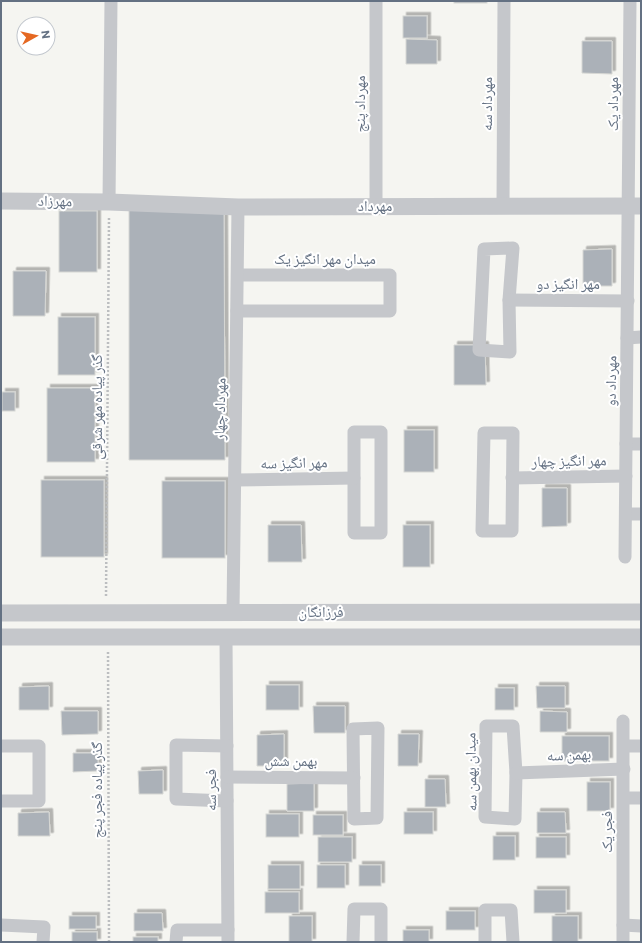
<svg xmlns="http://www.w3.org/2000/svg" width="642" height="943" font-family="Commissioner,'Noto Naskh Arabic',sans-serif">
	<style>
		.building { fill: #abb1b8; stroke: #d6d7d4; filter: url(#shadow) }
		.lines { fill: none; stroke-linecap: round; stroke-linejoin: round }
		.path { stroke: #bcbec0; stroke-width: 2.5; stroke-dasharray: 2 2; stroke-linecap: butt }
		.minor { stroke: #c5c7cb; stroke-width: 13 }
		.tertiary { stroke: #c5c7cb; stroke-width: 17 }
		.labels { text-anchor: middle; stroke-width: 4; stroke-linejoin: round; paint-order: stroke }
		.street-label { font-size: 15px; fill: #647183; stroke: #fff }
	</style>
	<defs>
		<filter id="shadow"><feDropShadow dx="3.5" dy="-3.5" stdDeviation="0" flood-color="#0004"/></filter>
	</defs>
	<rect width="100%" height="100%" fill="#f5f5f1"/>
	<g class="building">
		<rect x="454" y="1" width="33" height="2"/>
		<rect x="403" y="16" width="24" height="22"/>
		<path d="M 406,39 L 437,40 L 437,64 L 406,64 Z"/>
		<path d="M 582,41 L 612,41 L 612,74 L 582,73 Z"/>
		<path d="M 129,208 L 224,208 L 225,460 L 129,460 Z"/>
		<rect x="59" y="211" width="38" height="61"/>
		<path d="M 612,249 L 612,286 L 583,286 L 583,250 Z"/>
		<path d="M 13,271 L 46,271 L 45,316 L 13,316 Z"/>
		<rect x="58" y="317" width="37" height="58"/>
		<path d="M 454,345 L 485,345 L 486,385 L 454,385 Z"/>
		<rect x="47" y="388" width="48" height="74"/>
		<rect x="2" y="392" width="13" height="19"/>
		<rect x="404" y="430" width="30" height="42"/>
		<rect x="41" y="480" width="63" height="77"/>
		<rect x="162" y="481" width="63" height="77"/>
		<path d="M 542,488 L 567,488 L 567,526 L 542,527 Z"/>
		<path d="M 268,525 L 301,525 L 302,562 L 268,562 Z"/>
		<rect x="403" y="525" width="27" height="42"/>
		<rect x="266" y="685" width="33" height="25"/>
		<path d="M 49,686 L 49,710 L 19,710 L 19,687 Z"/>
		<path d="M 536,686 L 565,686 L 565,708 L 537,708 Z"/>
		<rect x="495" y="688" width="19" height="22"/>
		<path d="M 313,706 L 345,706 L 345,733 L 314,733 Z"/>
		<path d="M 61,711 L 98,711 L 98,734 L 62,735 Z"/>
		<path d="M 540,711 L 567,712 L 567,732 L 540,732 Z"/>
		<path d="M 284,734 L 284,766 L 257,766 L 257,735 Z"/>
		<path d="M 398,734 L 419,734 L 418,766 L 398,766 Z"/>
		<rect x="562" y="736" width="47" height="25"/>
		<path d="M 73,753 L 98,753 L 98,771 L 73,772 Z"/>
		<path d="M 163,770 L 163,794 L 139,794 L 138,771 Z"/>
		<path d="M 425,779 L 445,779 L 446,807 L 425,807 Z"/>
		<rect x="587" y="782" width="23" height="29"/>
		<path d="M 314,783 L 314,811 L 287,811 L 287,784 Z"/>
		<path d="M 49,812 L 50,836 L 18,836 L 18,813 Z"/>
		<rect x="404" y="812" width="29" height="22"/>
		<path d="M 537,812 L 565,812 L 566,833 L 537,833 Z"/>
		<rect x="266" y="814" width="33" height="23"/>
		<rect x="313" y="815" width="30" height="20"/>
		<rect x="493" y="836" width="22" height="24"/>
		<rect x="318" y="837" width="34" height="25"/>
		<rect x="536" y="837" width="30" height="21"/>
		<rect x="268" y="865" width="32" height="24"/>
		<rect x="317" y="865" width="28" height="23"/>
		<rect x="359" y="865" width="22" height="21"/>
		<rect x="534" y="890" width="32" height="23"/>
		<rect x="265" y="892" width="34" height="21"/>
		<rect x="446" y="911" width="29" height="19"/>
		<path d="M 134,913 L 162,913 L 163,931 L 134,931 Z"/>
		<rect x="69" y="916" width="27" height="13"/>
		<rect x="289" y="916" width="23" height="26"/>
		<rect x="552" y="916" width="26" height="26"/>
		<rect x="403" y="930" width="26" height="12"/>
		<rect x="72" y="932" width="25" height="10"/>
		<rect x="133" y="937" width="25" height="5"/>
	</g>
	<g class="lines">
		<g class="path">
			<path d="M 106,596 L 109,217"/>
			<path d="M 108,652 L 109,942"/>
		</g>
		<g class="minor">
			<path d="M 109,202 L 111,1"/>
			<path d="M 376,206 L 376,1"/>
			<path d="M 503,206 L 504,1"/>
			<path d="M 513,248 L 509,300 L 510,352 L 479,350 L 484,249 Z"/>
			<path d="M 509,300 L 628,301"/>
			<path d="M 237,311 L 390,311 L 390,275 L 238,275"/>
			<path d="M 627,338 L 641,337"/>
			<rect x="354" y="432" width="27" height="101"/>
			<path d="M 484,433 L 513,433 L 512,531 L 482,531 Z"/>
			<path d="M 626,444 L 641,444"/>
			<path d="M 512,478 L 626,476"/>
			<path d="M 235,480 L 354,478"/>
			<path d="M 626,514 L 641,514"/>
			<path d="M 625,557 L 630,1"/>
			<path d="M 233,612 L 238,207"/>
			<path d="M 226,637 L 228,942"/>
			<path d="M 486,726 L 513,726 L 516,773 L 515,819 L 485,817 Z"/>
			<path d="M 378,728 L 377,818 L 354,819 L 353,729 Z"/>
			<path d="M 1,746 L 39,746 L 39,801 L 1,801"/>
			<path d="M 227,746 L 176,745 L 176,799 L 227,801"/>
			<path d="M 624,746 L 641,746"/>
			<path d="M 516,773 L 624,769"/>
			<path d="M 227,777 L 354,778"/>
			<path d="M 624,798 L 641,798"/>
			<path d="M 1,925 L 44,927 L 43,942"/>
			<path d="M 623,925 L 641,926"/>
			<path d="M 176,942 L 177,930 L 228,930"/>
			<path d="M 353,942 L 354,909 L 381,909 L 381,942"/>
			<path d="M 485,942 L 485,910 L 511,910 L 513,942"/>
			<path d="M 623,942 L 623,721"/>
		</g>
		<g class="tertiary">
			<path d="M 1,201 L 109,202 L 238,207 L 641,206"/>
			<path d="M 1,613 L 641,612"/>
			<path d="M 1,637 L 641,637"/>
		</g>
	</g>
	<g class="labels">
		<g class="street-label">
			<text transform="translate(360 104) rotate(-90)" y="5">مهرداد پنج</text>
			<text transform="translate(487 104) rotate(-90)" y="5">مهرداد سه</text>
			<text transform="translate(613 104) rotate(-90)" y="5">مهرداد یک</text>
			<text transform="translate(55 201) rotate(1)" y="5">مهرزاد</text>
			<text x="375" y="211">مهرداد</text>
			<text x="325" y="264">میدان مهر انگیز یک</text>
			<text x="568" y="289">مهر انگیز دو</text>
			<text transform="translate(611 381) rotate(-89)" y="5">مهرداد دو</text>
			<text transform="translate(97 407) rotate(-90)" y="5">گذر پیاده مهر شرقی</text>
			<text transform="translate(220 409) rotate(-89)" y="5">مهرداد چهار</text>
			<text transform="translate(569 461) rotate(-1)" y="5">مهر انگیز چهار</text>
			<text transform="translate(294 463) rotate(-1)" y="5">مهر انگیز سه</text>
			<text x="321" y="617">فرزانگان</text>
			<text transform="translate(569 755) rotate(-2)" y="5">بهمن سه</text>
			<text x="291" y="766">بهمن شش</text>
			<text transform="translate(471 772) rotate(-91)" y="5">میدان بهمن سه</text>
			<text transform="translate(97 790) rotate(-90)" y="5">گذر پیاده فجر پنج</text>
			<text transform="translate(211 790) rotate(-90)" y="5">فجر سه</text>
			<text transform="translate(607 832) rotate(-90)" y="5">فجر یک</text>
		</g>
	</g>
	<rect width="642" height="943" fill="none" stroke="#647183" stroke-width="4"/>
	<g transform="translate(36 36) rotate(82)"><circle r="19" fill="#ffffff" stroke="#c1c6cd"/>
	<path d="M0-3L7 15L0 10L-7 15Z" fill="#e56822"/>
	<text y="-6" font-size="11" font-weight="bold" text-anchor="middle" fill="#647183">N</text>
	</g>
</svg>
